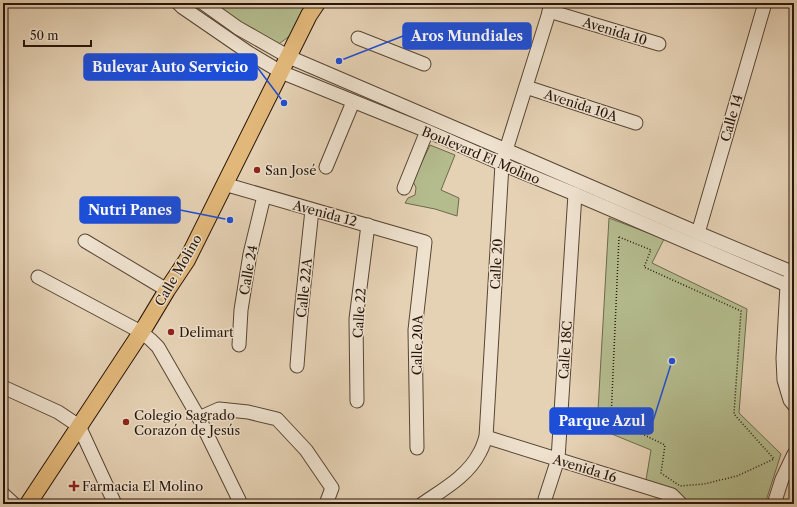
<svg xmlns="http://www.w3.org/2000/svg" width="797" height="507" font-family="'Libre Caslon Text',serif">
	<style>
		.green { fill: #b4bc8e; stroke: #6e694c }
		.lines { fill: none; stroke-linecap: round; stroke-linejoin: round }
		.minor-casing { stroke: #574534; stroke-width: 15 }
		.major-casing { stroke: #28160a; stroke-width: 18 }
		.path { stroke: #28160a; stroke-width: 1.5; stroke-dasharray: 1 2; stroke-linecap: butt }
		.minor { stroke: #eee1ce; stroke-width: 13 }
		.major { stroke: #e2b87a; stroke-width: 16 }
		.poi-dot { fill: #8f2418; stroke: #eee1ce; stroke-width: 1.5 }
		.labels { text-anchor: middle; stroke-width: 3; stroke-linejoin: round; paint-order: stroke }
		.street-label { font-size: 13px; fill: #28160a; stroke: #eee1ce }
		.poi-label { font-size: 13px; fill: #28160a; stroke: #eee1ce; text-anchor: start }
		.leader { fill: none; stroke: #1d4ed8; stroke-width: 1.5 }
		.callout-dot { fill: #1d4ed8; stroke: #eee1ce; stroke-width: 1.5 }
		.callout { fill: #1d4ed8; stroke: #1d4ed8; stroke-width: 1.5 }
		.callout-label { font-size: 14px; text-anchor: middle; font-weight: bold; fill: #fff }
	</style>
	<rect width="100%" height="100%" fill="#e5d1b4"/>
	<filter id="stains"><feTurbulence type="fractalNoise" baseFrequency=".005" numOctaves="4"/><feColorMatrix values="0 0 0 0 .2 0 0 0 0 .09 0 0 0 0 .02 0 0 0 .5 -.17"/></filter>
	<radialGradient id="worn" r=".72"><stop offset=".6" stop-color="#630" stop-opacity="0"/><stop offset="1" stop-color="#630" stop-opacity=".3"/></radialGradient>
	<g class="green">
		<path d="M 212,3 L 307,3 L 291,35 L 276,46 Z"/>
		<path d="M 430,145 L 455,155 L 441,190 L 459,198 L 457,216 L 435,209 L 405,203 L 408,198 L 415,195 L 416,188 L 413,181 Z"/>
		<path d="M 609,218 L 664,239 L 652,263 L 747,309 L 739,413 L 781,454 L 765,504 L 682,504 L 672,495 L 646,480 L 651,450 L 597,428 Z"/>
	</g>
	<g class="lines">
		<defs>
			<g id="minor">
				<path d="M 178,3 L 182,7 L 249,53 L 281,72 L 427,131 L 502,164 L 575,194 L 794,288"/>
				<path d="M 203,3 L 238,28 L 289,57 L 506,150 L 698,233 L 794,273"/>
				<path d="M 549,11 L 659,44"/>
				<path d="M 358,38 L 424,64"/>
				<path d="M 526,87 L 636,123"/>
				<path d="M 326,167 L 353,102"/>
				<path d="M 224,184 L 425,242 L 415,330 L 417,448"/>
				<path d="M 404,188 L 427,131"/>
				<path d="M 698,233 L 765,3"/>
				<path d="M 85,241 L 167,290"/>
				<path d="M 38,277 L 141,332 L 151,340 L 158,347 L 199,418 L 241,504"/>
				<path d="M 790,278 L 787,285 L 783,358 L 784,380 L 790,400 L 794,405"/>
				<path d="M 239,345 L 241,310 L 250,254 L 264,196"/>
				<path d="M 297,366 L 301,313 L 312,210"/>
				<path d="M 3,387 L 58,412 L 79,426 L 115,504"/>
				<path d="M 357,401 L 356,319 L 368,225"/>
				<path d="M 199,418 L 219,409 L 248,412 L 277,419 L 306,450 L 332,488 L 326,504"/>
				<path d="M 486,437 L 672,495 L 681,504"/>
				<path d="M 3,494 L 14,504"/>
				<path d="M 422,504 C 444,489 468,476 480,452 C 483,447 484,442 486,437 L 502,164 L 506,150 L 552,3"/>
				<path d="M 546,504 L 545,499 L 558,459 L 575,194"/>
				<path d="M 774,504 L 782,479 L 794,454"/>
			</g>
			<path id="major" d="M 28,504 L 146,325 L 167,290 L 187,260 L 309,15 L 317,3"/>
		</defs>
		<use href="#minor" class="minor-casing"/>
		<use href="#major" class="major-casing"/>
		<path class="path" d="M 619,237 L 651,250 L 644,267 L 741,311 L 734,414 L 774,459 L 737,476 L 704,484 L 680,486 L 661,473 L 665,445 L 611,419 Z"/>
		<use href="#minor" class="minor"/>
		<use href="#major" class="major"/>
	</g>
	<g class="poi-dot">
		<circle cx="257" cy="170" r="4"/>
		<circle cx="171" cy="332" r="4"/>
		<circle cx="126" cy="422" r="4"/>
		<path d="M72 480h4v4h4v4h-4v4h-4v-4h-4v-4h4z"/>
	</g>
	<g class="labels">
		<g class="street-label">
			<text transform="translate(615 31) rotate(17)" y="5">Avenida 10</text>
			<text transform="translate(581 105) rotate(18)" y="5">Avenida 10A</text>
			<text transform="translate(731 118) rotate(-74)" y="5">Calle 14</text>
			<text transform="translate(481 155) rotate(23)" y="5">Boulevard El Molino</text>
			<text transform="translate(325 213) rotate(15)" y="5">Avenida 12</text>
			<text transform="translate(496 264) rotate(-87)" y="5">Calle 20</text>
			<text transform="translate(178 270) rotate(-60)" y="5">Calle Molino</text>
			<text transform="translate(248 270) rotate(-80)" y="5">Calle 24</text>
			<text transform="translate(304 288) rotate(-84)" y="5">Calle 22A</text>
			<text transform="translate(359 313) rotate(-86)" y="5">Calle 22</text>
			<text transform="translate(417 345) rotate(-89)" y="5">Calle 20A</text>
			<text transform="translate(565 350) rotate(-86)" y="5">Calle 18C</text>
			<text transform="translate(585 468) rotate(17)" y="5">Avenida 16</text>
		</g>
		<g class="poi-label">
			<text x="265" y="175">San José</text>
			<text x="179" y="337">Delimart</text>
			<text x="134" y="420">Colegio Sagrado<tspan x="134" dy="15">Corazón de Jesús</tspan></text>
			<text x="82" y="491">Farmacia El Molino</text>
		</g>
	</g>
	<path class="leader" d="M339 61L403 36M284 103L257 67M230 220L180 210M672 361L653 421"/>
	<g class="callout-dot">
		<circle cx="339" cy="61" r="4"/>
		<circle cx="284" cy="103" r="4"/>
		<circle cx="230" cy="220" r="4"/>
		<circle cx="672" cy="361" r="4"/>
	</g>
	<g class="callout">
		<rect x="403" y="23" width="128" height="26" rx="4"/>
		<rect x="84" y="54" width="173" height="26" rx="4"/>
		<rect x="80" y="197" width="100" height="26" rx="4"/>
		<rect x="550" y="408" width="103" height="26" rx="4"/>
	</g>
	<g class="callout-label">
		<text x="467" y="41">Aros Mundiales</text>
		<text x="170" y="72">Bulevar Auto Servicio</text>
		<text x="130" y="215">Nutri Panes</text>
		<text x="602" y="426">Parque Azul</text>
	</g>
	<rect width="797" height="507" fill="none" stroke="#e5d1b4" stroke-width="16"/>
	<rect x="4" y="4" width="789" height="499" fill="none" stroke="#28160a" stroke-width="2"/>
	<rect x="8" y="8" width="781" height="491" fill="none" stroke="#28160a"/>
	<path d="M24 40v6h67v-6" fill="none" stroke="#28160a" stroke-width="2"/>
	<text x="30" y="40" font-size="12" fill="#28160a" stroke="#eee1ce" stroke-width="3" paint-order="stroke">50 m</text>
	<rect width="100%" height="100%" filter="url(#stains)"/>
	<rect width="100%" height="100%" fill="url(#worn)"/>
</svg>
